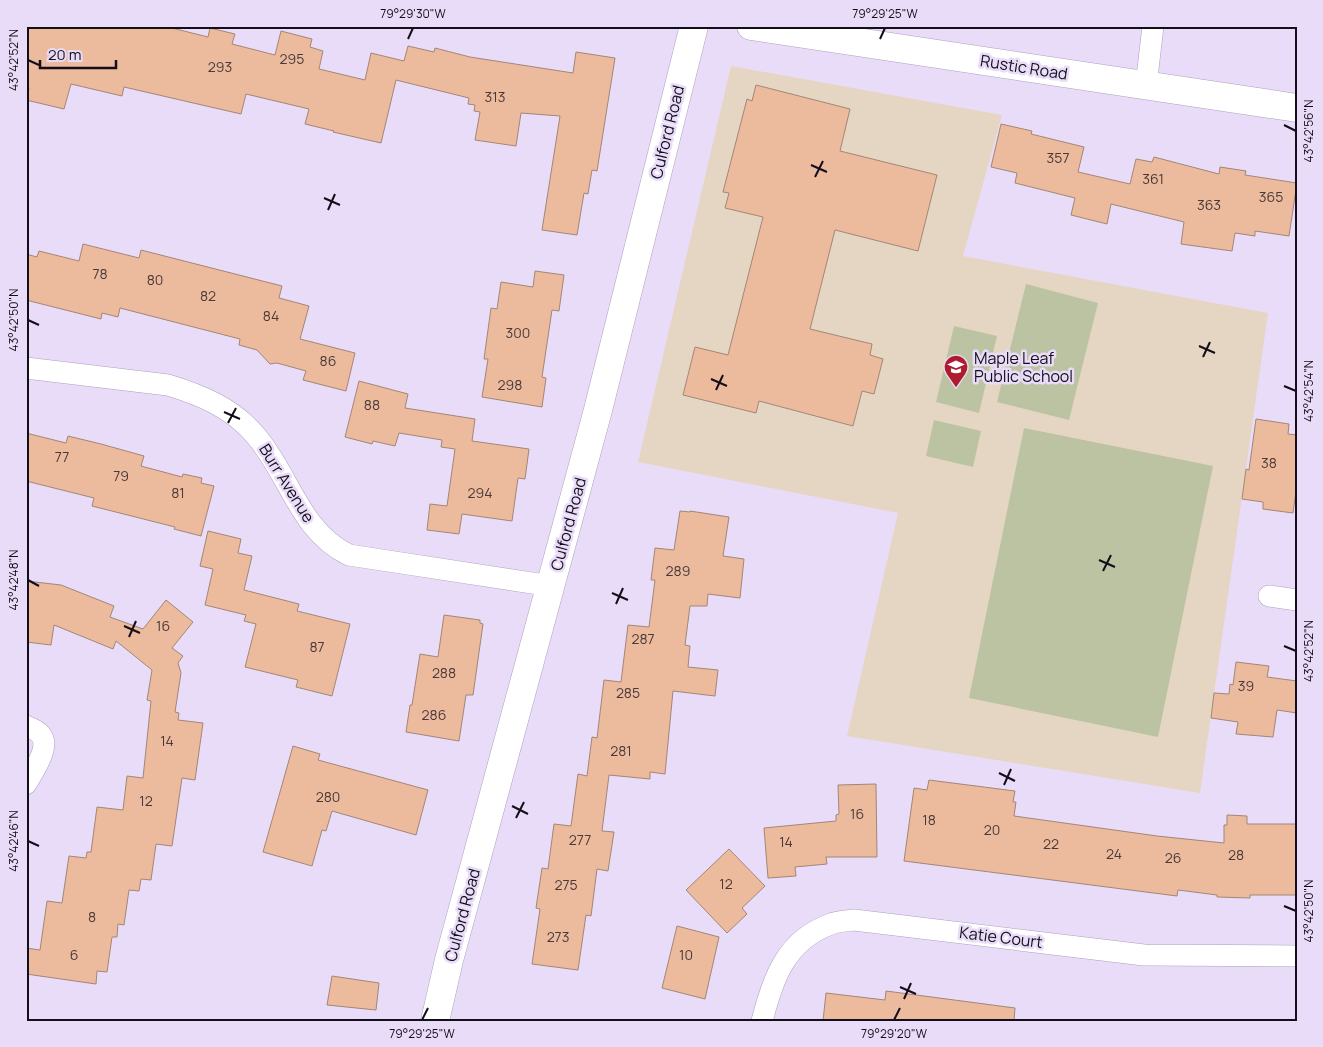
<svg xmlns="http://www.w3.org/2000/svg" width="1323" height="1047" font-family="Manrope,sans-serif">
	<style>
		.education { fill: #e5d6c3 }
		.green { fill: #bcc3a2 }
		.building { fill: #ecba9d; stroke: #a38676 }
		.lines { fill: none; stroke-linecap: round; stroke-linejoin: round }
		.street-casing { stroke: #ada0bc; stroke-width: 22 }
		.secondary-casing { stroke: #ada0bc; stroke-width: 29 }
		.street { stroke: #fff; stroke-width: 21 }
		.secondary { stroke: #fff; stroke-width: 28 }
		.ticks { fill: none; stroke: #130e18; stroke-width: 2 }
		.labels { text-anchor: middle; stroke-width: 5; stroke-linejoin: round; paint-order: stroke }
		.number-label { font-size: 14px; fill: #493939 }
		.street-label { font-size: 16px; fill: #130e18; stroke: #e9dcf9 }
		.poi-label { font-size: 16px; fill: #130e18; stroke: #e9dcf9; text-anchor: start }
		.neatline { fill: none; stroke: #130e18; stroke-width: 2 }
		.ticks-label { font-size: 12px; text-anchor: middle; fill: #130e18 }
	</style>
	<rect width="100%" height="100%" fill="#e9dcf9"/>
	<path class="education" d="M 731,66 L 1002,115 L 963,256 L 1268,313 L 1200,793 L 847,736 L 898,513 L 638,462 Z"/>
	<g class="green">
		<path d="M 1026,284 L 1098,303 L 1069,420 L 997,402 Z"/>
		<path d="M 954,326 L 997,336 L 979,413 L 936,402 Z"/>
		<path d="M 934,420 L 981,431 L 973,467 L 926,456 Z"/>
		<path d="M 1024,428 L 1213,466 L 1158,737 L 969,698 Z"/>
	</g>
	<g class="building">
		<path d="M 26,26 L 164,26 L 208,37 L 210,28 L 235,34 L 232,44 L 275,55 L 281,31 L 312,39 L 310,47 L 323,51 L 319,69 L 365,80 L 371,53 L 404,61 L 408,46 L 434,52 L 435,48 L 470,57 L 573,73 L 576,52 L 615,58 L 597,171 L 592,170 L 588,194 L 584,193 L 577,235 L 542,230 L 560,116 L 521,113 L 516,146 L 475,140 L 480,112 L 474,111 L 475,105 L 468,104 L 469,98 L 396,80 L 381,143 L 333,132 L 334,131 L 305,124 L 309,109 L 246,94 L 241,114 L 124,87 L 122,96 L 71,84 L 64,109 L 26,100 L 29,88 L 26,88 Z"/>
		<path d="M 756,85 L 850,109 L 840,151 L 937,175 L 918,251 L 835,230 L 810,329 L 872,344 L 870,355 L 883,359 L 874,394 L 862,391 L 853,426 L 759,401 L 756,413 L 683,395 L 695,347 L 728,355 L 763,217 L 725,208 L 729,193 L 723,192 L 747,99 L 752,101 Z"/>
		<path d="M 1001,124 L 1032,131 L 1031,134 L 1084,147 L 1078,172 L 1130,184 L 1136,159 L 1152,162 L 1154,157 L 1219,174 L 1220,167 L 1246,171 L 1245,175 L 1297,183 L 1289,236 L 1255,231 L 1255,236 L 1235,233 L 1232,251 L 1181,244 L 1184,222 L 1111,204 L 1107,224 L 1071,215 L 1075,198 L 1015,183 L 1017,173 L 991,167 Z"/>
		<path d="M 83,244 L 139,258 L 141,250 L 282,286 L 279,298 L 309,306 L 300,339 L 355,353 L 346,391 L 303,380 L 306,371 L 277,363 L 270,364 L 257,350 L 239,345 L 240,339 L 120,308 L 118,317 L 102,313 L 101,319 L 26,300 L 26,254 L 37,257 L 39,251 L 79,261 Z"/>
		<path d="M 535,271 L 564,275 L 559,311 L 552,310 L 542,377 L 546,378 L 542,407 L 482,397 L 488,359 L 484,359 L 491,308 L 497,309 L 501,282 L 533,287 Z"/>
		<path d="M 359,381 L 408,394 L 405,408 L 475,419 L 472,441 L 529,449 L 525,479 L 518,478 L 512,521 L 462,514 L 459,534 L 427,530 L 430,504 L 447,506 L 455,449 L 441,447 L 442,440 L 399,433 L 395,446 L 373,441 L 372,444 L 345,437 Z"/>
		<path d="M 1256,419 L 1289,424 L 1288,434 L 1297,435 L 1297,484 L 1293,513 L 1263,509 L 1263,502 L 1242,499 L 1246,469 L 1249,470 Z"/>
		<path d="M 26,433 L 66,443 L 68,436 L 101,444 L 144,456 L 141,466 L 182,477 L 183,474 L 202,478 L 201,483 L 214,486 L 201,536 L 174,529 L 175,527 L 92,506 L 94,498 L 26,481 Z"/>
		<path d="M 680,511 L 690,512 L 690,511 L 729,517 L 723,556 L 744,559 L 740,598 L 708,594 L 707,606 L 690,606 L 685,645 L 690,646 L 688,667 L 718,670 L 715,696 L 673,691 L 665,774 L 650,772 L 650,779 L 609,775 L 602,831 L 614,832 L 608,871 L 597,869 L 591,916 L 586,915 L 578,970 L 532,964 L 540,909 L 536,908 L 542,868 L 548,869 L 554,824 L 571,826 L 578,774 L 587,776 L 592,737 L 597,738 L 604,680 L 621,682 L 628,625 L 649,627 L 655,580 L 651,580 L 655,548 L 674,550 Z"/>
		<path d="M 208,531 L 241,539 L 238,553 L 252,556 L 244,590 L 299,604 L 297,611 L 350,624 L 332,696 L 296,687 L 298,680 L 245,667 L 256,624 L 244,621 L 246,615 L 205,605 L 213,569 L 200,566 Z"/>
		<path d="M 26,581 L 61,585 L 114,606 L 110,617 L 143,629 L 166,600 L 193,622 L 172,648 L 183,656 L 178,663 L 181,673 L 175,712 L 179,713 L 178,720 L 203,723 L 195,780 L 182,778 L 172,846 L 156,844 L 151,880 L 141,879 L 139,891 L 129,890 L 124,925 L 118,924 L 117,937 L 112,937 L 107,972 L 97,971 L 96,984 L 26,974 L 26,948 L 40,950 L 47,901 L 62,903 L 69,856 L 86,858 L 87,852 L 91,852 L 97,807 L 123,810 L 127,776 L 143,778 L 151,701 L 147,700 L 152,670 L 116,641 L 113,649 L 54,625 L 51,645 L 26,642 Z"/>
		<path d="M 444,615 L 480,620 L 480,623 L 483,624 L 473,695 L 466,695 L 459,741 L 406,732 L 410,705 L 412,705 L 420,654 L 438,657 Z"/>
		<path d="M 1236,662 L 1269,666 L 1267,677 L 1297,681 L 1297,713 L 1277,710 L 1273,737 L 1236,734 L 1238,722 L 1211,718 L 1214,693 L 1229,694 L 1230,684 L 1233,685 Z"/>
		<path d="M 293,746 L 320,754 L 318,760 L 428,790 L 416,835 L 332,811 L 326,831 L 322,830 L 312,866 L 263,852 Z"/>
		<path d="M 929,780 L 1015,791 L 1013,802 L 1016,802 L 1014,816 L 1157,836 L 1224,843 L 1224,825 L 1227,825 L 1227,815 L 1247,816 L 1247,824 L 1297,824 L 1297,895 L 1250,895 L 1250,898 L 1217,897 L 1217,895 L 1178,890 L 1177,896 L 904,861 L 914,788 L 927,790 Z"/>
		<path d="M 876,784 L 877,857 L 826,857 L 827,864 L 795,867 L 796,876 L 768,878 L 764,828 L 836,821 L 836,815 L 839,814 L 838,785 Z"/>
		<path d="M 729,849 L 765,886 L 742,908 L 747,914 L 727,933 L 686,890 Z"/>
		<path d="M 677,926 L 719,937 L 705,999 L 662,988 Z"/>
		<path d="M 332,976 L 379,983 L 376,1010 L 327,1005 Z"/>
		<path d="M 886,991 L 1015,1008 L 1014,1021 L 823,1021 L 826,993 L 885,1000 Z"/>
	</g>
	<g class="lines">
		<defs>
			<g id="street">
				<path d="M 1146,86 L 1153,26"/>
				<path d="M 26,368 L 168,385 C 201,395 233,408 256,436 C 289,474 300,532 349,555 L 552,586"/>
				<path d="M 1269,596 L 1297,600"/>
				<path d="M 26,726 C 31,728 37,730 40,734 C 52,746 32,773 26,784"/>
				<path d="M 762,1021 C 773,978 786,940 831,924 C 838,921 847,921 854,920 L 1144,955 L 1297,956"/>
			</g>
			<g id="secondary">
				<path d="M 751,26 L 1297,108"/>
				<path d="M 435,1021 L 449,960 L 598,410 L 694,26"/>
			</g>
		</defs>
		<use href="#street" class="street-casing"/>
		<use href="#secondary" class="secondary-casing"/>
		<use href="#street" class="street"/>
		<use href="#secondary" class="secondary"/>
	</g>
	<path class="ticks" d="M 408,39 L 413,28M 880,39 L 885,28M 28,60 L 39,65M 1284,125 L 1296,131M 811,165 L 827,172M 815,177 L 823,161M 324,198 L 340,205M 328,210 L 335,194M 28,320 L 39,325M 1199,346 L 1215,353M 1203,357 L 1210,342M 711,379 L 727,386M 1284,386 L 1296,391M 716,390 L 723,375M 224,412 L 240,419M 228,423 L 236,408M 1099,560 L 1115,567M 1103,571 L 1111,555M 28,580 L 39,586M 612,593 L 628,600M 616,604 L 623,588M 124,626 L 140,633M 129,637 L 136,621M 1284,646 L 1296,651M 999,773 L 1015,781M 1004,785 L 1011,769M 512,806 L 528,814M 516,818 L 524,802M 28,841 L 39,846M 1284,906 L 1296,911M 900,987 L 916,994M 904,999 L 911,983M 422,1020 L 428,1008M 894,1020 L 900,1008"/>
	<defs>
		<symbol id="school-pin" viewBox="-11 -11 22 30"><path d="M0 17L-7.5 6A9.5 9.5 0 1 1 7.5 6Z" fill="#ae1b2d" stroke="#e9dcf9"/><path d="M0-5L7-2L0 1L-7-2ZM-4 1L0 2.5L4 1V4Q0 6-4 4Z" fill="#fff"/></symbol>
	</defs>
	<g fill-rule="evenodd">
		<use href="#school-pin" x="942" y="353" width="28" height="38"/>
	</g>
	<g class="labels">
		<g class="number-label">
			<text x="292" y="64">295</text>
			<text x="220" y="72">293</text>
			<text x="495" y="102">313</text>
			<text x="1058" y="163">357</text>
			<text x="1153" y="184">361</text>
			<text x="1271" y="202">365</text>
			<text x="1209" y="210">363</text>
			<text x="100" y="279">78</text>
			<text x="155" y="285">80</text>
			<text x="208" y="301">82</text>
			<text x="271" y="321">84</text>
			<text x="518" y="338">300</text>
			<text x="328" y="366">86</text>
			<text x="510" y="390">298</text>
			<text x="372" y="410">88</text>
			<text x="62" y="462">77</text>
			<text x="1269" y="468">38</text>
			<text x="121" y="481">79</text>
			<text x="178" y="498">81</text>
			<text x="480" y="498">294</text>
			<text x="678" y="576">289</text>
			<text x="163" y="631">16</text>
			<text x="643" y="644">287</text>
			<text x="317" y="652">87</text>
			<text x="444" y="678">288</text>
			<text x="1246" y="691">39</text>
			<text x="628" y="698">285</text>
			<text x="434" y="720">286</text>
			<text x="167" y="746">14</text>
			<text x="621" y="756">281</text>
			<text x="328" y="802">280</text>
			<text x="146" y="806">12</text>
			<text x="857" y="819">16</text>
			<text x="929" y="825">18</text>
			<text x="992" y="835">20</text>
			<text x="580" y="845">277</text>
			<text x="786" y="847">14</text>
			<text x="1051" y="849">22</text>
			<text x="1114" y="859">24</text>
			<text x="1236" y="860">28</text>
			<text x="1173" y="863">26</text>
			<text x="726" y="889">12</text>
			<text x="566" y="890">275</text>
			<text x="92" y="922">8</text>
			<text x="558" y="942">273</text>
			<text x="74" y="960">6</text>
			<text x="686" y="960">10</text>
		</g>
		<g class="street-label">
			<text transform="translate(1024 67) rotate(9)" y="6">Rustic Road</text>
			<text transform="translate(667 132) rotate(-76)" y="6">Culford Road</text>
			<text transform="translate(287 483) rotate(58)" y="6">Burr Avenue</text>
			<text transform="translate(568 524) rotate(-75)" y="6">Culford Road</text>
			<text transform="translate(462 915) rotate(-75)" y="6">Culford Road</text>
			<text transform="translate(1001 937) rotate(7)" y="6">Katie Court</text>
		</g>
		<g class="poi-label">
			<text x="974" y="364">Maple Leaf<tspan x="974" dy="18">Public School</tspan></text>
		</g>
	</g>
	<rect width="1323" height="1047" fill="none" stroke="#e9dcf9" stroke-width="55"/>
	<path d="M40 60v8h76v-8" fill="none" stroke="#130e18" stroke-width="2.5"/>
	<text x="48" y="60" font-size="15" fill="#130e18" stroke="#e9dcf9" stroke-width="4" paint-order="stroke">20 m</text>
	<rect x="28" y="28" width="1268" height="992" class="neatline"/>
	<g class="ticks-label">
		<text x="413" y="18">79°29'30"W</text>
		<text x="885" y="18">79°29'25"W</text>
		<text transform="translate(14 60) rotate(-90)" y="4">43°42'52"N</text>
		<text transform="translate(1309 131) rotate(-90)" y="4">43°42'56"N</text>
		<text transform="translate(14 320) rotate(-90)" y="4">43°42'50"N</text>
		<text transform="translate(1309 391) rotate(-90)" y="4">43°42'54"N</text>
		<text transform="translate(14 580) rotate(-90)" y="4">43°42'48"N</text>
		<text transform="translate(1309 651) rotate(-90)" y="4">43°42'52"N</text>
		<text transform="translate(14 841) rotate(-90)" y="4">43°42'46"N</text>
		<text transform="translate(1309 911) rotate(-90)" y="4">43°42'50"N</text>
		<text x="422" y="1038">79°29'25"W</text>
		<text x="894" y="1038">79°29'20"W</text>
	</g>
</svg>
